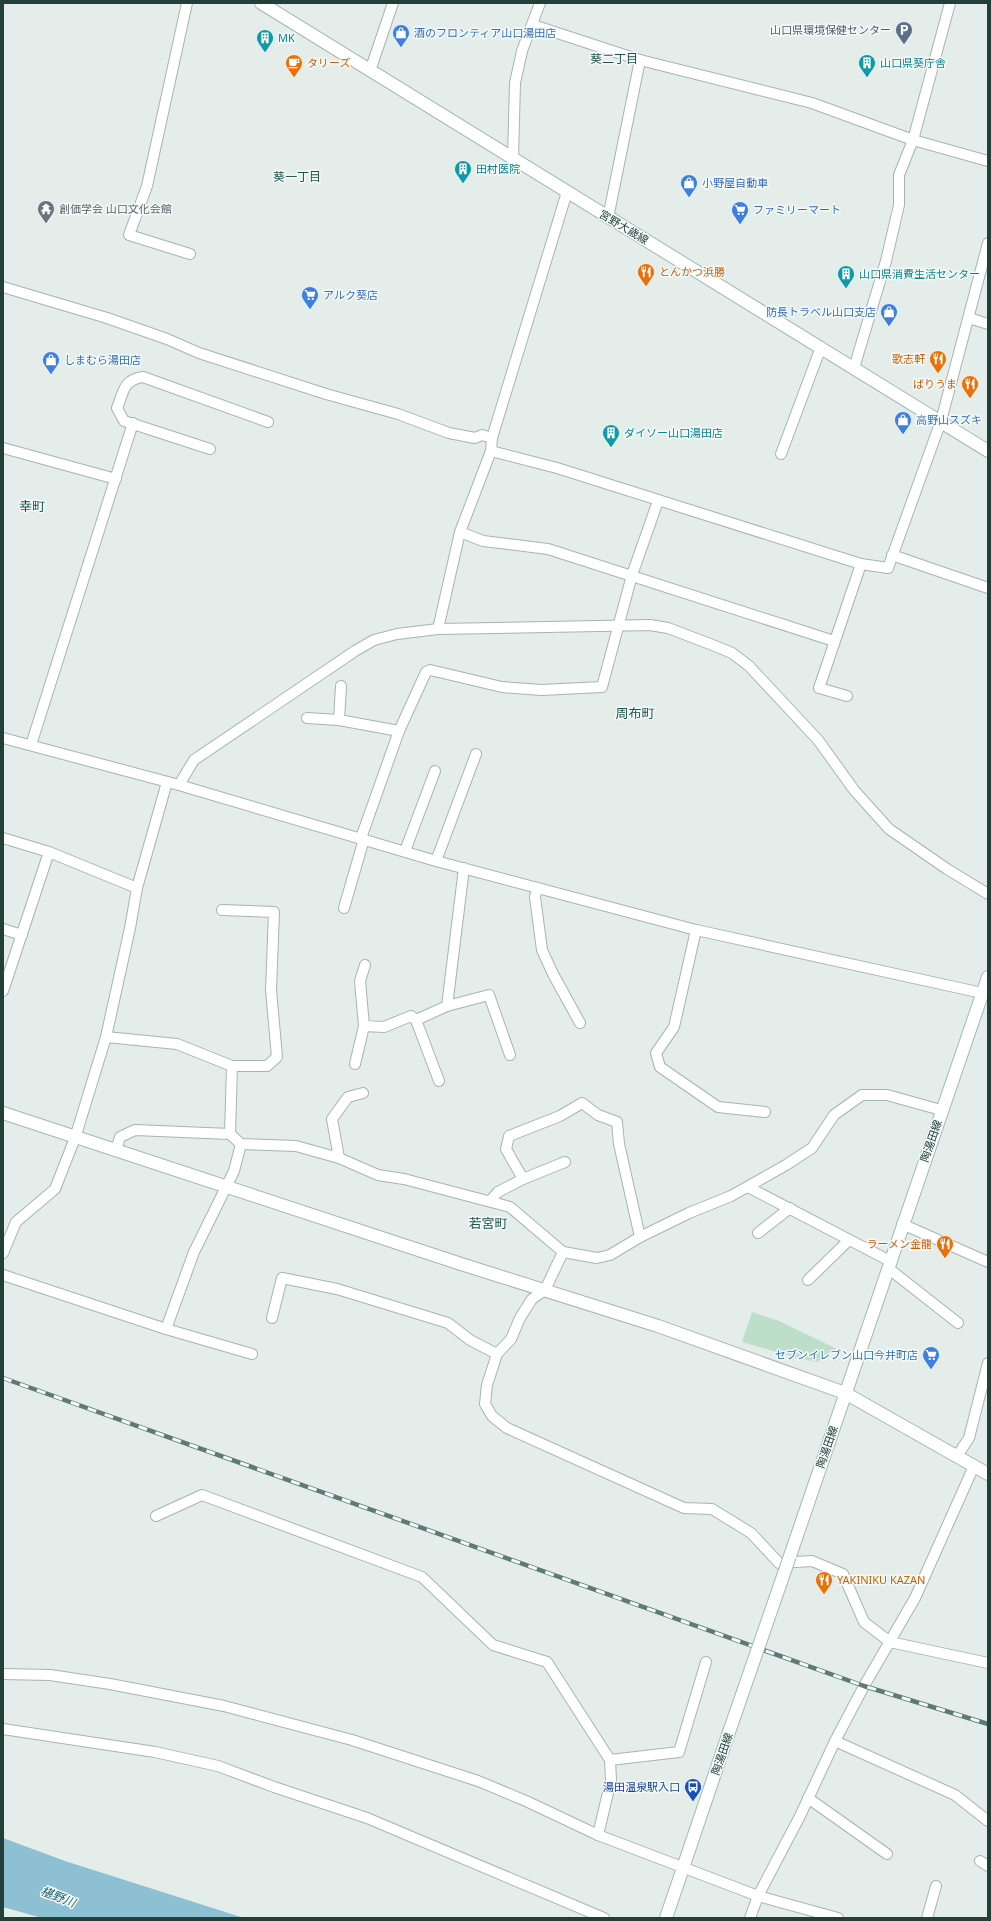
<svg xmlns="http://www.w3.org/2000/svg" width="991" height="1921" font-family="'Noto Sans','Noto Sans JP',sans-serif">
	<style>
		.green { fill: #bddec9 }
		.water { fill: #8cc0d2 }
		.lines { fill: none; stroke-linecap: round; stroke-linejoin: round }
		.minor-casing { stroke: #a6b5b2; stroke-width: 12 }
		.tertiary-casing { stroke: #a6b5b2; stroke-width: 14 }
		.secondary-casing { stroke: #a2b9b3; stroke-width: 14 }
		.minor { stroke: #fff; stroke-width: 10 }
		.tertiary { stroke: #fff; stroke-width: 12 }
		.secondary { stroke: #fff; stroke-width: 12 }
		.rail-casing { stroke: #5d7a76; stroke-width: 4.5 }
		.rail { stroke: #f4faf7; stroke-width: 3; stroke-dasharray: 9; stroke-linecap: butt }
		.secondary-bridge-casing { stroke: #a2b9b3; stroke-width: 14; stroke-linecap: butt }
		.secondary-bridge { stroke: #fff; stroke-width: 12 }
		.labels { text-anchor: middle; stroke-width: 3; stroke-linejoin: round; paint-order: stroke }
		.service-label { font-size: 11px; fill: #4e5e75; stroke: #f4faf7; text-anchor: end }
		.shop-label { font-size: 11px; fill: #366cbe; stroke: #f4faf7; text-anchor: start }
		.culture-label { font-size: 11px; fill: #0d838f; stroke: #f4faf7; text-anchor: start }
		.food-label { font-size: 11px; fill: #c56008; stroke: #f4faf7; text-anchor: start }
		.worship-label { font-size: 11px; fill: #5b616d; stroke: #f4faf7; text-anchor: start }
		.street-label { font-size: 11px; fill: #233f3a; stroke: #f4faf7 }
		.transit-label { font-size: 11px; fill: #164399; stroke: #f4faf7; text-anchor: end }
		.neighbourhood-label { font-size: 12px; fill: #1e514a; stroke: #f4faf7 }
		.water-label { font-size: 12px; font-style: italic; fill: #1c617b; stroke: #f4faf7 }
		.quarter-label { font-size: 13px; fill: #1e514a; stroke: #f4faf7 }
	</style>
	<rect width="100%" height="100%" fill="#e4edea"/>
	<path class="green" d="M 752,1312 L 779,1321 L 837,1349 L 817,1362 L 797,1358 L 742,1342 Z"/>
	<path class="water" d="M 3,1838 L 65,1861 L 244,1918 L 42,1918 L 3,1907 Z"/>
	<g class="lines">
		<defs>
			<g id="minor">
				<path d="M 187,3 L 147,186 L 129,235 L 190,254"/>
				<path d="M 533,25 L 640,60 L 812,103 L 913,140 L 988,161"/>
				<path d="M 370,71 L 393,3"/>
				<path d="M 513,158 L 515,83 L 522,51 L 540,3"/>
				<path d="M 608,218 L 640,60"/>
				<path d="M 3,287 L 107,318 L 167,339 L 199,353 L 326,394 L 398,414 L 449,433 L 475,438 L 482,435 L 492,438"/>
				<path d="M 969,318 L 988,324"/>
				<path d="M 854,368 L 886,261 L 899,205 L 899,175 L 913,140 L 950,3"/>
				<path d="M 3,448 L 116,479"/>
				<path d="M 210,449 L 124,421 L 117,408 C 124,391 123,380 143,377 L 268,422"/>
				<path d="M 491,451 L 557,468 L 861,564 L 888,568 L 941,421 L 988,243"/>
				<path d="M 781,454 L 821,347"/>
				<path d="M 460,532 L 483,541 L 548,549 L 834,641"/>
				<path d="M 892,555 L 988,588"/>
				<path d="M 438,629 L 460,532 L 491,451 L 492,438 L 567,192"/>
				<path d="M 847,696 L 819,688 L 861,564"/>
				<path d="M 307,718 L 339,720 L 399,731"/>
				<path d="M 339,720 L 341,686"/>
				<path d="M 3,738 L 179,785 L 436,861 L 696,930 L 982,993"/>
				<path d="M 31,745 L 133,423"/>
				<path d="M 179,785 L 194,760 L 355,651 L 374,640 L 397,634 L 438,629 L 650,625 L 668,628 L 710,644 L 732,653 L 749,666 L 818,740 L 854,790 L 889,829 L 947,869 L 988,894"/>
				<path d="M 3,838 L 49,852 L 137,888"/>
				<path d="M 361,838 L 399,731 L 426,672 L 430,670 L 502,687 L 541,690 L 602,687 L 632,575 L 658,501"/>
				<path d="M 405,851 L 435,771"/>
				<path d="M 436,861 L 476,754"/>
				<path d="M 537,888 L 535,897 L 542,950 L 553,974 L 580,1023"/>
				<path d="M 344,908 L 364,839"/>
				<path d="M 3,929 L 22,935"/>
				<path d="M 696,930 L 674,1027 L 656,1053 L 660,1067 L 718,1107 L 765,1112"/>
				<path d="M 365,965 L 360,981 L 364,1026 L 384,1027 L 411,1016 L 416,1020 L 447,1006 L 464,868"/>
				<path d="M 3,991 L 49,852"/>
				<path d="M 447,1006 L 489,995 L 510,1055"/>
				<path d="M 416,1020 L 439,1081"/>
				<path d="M 106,1037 L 177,1044 L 232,1066 L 267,1066 L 277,1057 L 271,990 L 274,912 L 222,910"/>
				<path d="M 355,1064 L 364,1026"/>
				<path d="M 230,1134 L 232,1066"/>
				<path d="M 116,1150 L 120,1137 L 135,1130 L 230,1134 L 241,1144 L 296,1146 L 339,1158 L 378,1175 L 404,1179 L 510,1207 L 563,1252 L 597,1258 L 610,1255 L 640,1237 L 689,1213 L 731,1196 L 786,1165 L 812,1148 L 834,1115 L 862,1095 L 887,1095 L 941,1110"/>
				<path d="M 339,1158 L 332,1119 L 348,1097 L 363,1093"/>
				<path d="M 523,1179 L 565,1162"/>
				<path d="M 748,1187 L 890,1261"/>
				<path d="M 490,1201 L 498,1192 L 523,1179 L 506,1149 L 509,1136 L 560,1116 L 582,1103 L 598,1115 L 617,1122 L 619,1144 L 640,1237"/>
				<path d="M 902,1224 L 988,1262"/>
				<path d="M 758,1233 L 790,1208"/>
				<path d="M 563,1252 L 545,1290 L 532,1299 L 520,1318 L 511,1339 L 497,1354 L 487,1385 L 485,1404 L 492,1416 L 507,1428 L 684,1508 L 712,1509 L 751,1533 L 779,1563 L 812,1561 L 843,1574 L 864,1622 L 890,1642 L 988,1663"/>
				<path d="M 3,1253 L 16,1222 L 55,1189 L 75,1138 L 106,1037 L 130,928 L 137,888 L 167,782"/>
				<path d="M 888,1268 L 958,1323"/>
				<path d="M 3,1275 L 166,1329 L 252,1354"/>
				<path d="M 808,1280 L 849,1240"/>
				<path d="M 272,1318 L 282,1278 L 337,1289 L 448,1323 L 470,1340 L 497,1354"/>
				<path d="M 166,1329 L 194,1252 L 234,1171 L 241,1144"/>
				<path d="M 957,1456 L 969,1438 L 988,1363"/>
				<path d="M 156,1516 L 202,1495 L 422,1577 L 493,1645 L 547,1662 L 610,1760 L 611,1780 L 598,1835"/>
				<path d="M 3,1674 L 50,1675 L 110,1684 L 224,1706 L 352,1740 L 478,1781 L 526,1801 L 598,1835 L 758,1896 L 838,1918"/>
				<path d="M 3,1729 L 155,1752 L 218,1766 L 274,1787 L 367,1818 L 604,1918"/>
				<path d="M 835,1741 L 955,1795 L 988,1821"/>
				<path d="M 610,1760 L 679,1752 L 706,1662"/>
				<path d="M 808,1798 L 887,1854"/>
				<path d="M 980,1861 L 988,1866"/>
				<path d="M 750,1918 L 758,1896 L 800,1816 L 835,1741 L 864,1686 L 915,1598 L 974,1466"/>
				<path d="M 927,1918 L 936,1886"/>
			</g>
			<path id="tertiary" d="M 3,1113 L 461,1264 L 658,1326 L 845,1393 L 988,1474"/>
			<g id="secondary">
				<path d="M 261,3 L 988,451"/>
				<path d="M 790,1556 L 988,977"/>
				<path d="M 666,1918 L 728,1735"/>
			</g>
		</defs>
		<use href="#minor" class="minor-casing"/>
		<use href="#tertiary" class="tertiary-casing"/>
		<use href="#secondary" class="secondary-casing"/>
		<use href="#minor" class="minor"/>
		<use href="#tertiary" class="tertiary"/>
		<use href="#secondary" class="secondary"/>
		<defs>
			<path id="rail" d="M 3,1378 L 864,1686 L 988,1724"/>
		</defs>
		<use href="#rail" class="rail-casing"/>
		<use href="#rail" class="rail"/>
		<defs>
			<path id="secondary-bridge" d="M 728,1735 L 790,1556"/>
		</defs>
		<use href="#secondary-bridge" class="secondary-bridge-casing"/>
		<use href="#secondary-bridge" class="secondary-bridge"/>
	</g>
	<defs>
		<symbol id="parking-pin" viewBox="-11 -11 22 30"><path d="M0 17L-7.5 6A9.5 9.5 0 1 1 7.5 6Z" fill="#5c6f8a" stroke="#f4faf7"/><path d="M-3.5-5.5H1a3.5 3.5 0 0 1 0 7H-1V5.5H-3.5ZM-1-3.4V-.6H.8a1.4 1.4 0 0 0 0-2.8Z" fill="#fff"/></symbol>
		<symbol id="shop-pin" viewBox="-11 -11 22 30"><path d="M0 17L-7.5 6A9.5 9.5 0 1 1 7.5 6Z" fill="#3f7fe0" stroke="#f4faf7"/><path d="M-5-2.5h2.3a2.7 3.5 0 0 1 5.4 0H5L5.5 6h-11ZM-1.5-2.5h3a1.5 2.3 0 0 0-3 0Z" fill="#fff"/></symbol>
		<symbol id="building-pin" viewBox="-11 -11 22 30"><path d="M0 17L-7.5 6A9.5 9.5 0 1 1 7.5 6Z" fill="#0f9aa8" stroke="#f4faf7"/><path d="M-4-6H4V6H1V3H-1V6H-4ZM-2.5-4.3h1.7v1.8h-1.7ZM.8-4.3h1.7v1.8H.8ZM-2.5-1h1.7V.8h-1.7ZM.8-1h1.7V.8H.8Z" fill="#fff"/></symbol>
		<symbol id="cafe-pin" viewBox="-11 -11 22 30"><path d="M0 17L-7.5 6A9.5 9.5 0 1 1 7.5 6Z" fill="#e8710a" stroke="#f4faf7"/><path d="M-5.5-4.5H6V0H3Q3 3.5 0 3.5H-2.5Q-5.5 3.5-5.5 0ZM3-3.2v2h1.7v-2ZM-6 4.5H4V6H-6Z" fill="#fff"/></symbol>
		<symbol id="temple-pin" viewBox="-11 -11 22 30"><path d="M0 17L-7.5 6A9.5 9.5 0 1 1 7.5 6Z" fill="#6b7280" stroke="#f4faf7"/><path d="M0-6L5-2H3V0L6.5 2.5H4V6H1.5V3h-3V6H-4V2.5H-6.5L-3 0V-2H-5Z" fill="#fff"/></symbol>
		<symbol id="supermarket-pin" viewBox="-11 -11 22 30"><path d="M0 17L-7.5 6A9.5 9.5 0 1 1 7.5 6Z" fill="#3f7fe0" stroke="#f4faf7"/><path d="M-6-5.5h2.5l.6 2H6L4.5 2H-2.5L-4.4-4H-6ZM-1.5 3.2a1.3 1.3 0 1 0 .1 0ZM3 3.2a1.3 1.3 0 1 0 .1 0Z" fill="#fff"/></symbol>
		<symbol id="restaurant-pin" viewBox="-11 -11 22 30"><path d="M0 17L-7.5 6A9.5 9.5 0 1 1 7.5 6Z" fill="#e8710a" stroke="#f4faf7"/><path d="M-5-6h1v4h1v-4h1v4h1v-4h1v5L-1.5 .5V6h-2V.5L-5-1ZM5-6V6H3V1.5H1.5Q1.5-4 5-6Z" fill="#fff"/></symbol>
		<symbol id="bus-pin" viewBox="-11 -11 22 30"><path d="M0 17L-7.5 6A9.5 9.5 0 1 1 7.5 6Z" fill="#1a4fb4" stroke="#f4faf7"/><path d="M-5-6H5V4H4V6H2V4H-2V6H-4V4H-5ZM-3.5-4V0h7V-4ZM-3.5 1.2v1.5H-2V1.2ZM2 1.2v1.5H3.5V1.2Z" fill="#fff"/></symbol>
	</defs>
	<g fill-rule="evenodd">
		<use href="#parking-pin" x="894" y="20" width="20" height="27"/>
		<use href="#shop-pin" x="391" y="23" width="20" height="27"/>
		<use href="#building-pin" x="255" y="28" width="20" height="27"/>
		<use href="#cafe-pin" x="284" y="53" width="20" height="27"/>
		<use href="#building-pin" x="857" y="53" width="20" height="27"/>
		<use href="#building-pin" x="453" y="159" width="20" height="27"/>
		<use href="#shop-pin" x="679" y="173" width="20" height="27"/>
		<use href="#temple-pin" x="36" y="199" width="20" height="27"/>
		<use href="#supermarket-pin" x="730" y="200" width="20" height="27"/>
		<use href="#restaurant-pin" x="636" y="262" width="20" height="27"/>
		<use href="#building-pin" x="836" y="264" width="20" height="27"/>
		<use href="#supermarket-pin" x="300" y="285" width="20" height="27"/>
		<use href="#shop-pin" x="879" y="302" width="20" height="27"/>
		<use href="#restaurant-pin" x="928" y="349" width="20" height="27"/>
		<use href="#shop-pin" x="41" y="350" width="20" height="27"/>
		<use href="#restaurant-pin" x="960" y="374" width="20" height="27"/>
		<use href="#shop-pin" x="893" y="410" width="20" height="27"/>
		<use href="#building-pin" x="601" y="423" width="20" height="27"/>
		<use href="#restaurant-pin" x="935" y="1234" width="20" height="27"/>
		<use href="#supermarket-pin" x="921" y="1345" width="20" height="27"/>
		<use href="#restaurant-pin" x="814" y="1570" width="20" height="27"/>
		<use href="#bus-pin" x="683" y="1777" width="20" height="27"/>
	</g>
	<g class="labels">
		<g class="service-label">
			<text x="891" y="34">山口県環境保健センター</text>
		</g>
		<g class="shop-label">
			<text x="414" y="37">酒のフロンティア山口湯田店</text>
			<text x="702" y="187">小野屋自動車</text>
			<text x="753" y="214">ファミリーマート</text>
			<text x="323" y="299">アルク葵店</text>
			<text x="876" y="316" text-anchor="end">防長トラベル山口支店</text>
			<text x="64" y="364">しまむら湯田店</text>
			<text x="916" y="424">高野山スズキ</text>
			<text x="918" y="1359" text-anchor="end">セブンイレブン山口今井町店</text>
		</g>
		<g class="culture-label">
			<text x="278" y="42">MK</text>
			<text x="880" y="67">山口県葵庁舎</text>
			<text x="476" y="173">田村医院</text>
			<text x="859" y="278">山口県消費生活センター</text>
			<text x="624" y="437">ダイソー山口湯田店</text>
		</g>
		<g class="food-label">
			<text x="307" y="67">タリーズ</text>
			<text x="659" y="276">とんかつ浜勝</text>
			<text x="925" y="363" text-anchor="end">歌志軒</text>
			<text x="957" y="388" text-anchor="end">ばりうま</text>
			<text x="932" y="1248" text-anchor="end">ラーメン金龍</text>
			<text x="837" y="1584">YAKINIKU KAZAN</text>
		</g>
		<g class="worship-label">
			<text x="59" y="213">創価学会 山口文化会館</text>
		</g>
		<g class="street-label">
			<text transform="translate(624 227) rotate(31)" y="4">宮野大歳線</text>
			<text transform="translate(931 1141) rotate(-71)" y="4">陶湯田線</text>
			<text transform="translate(827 1447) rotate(-71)" y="4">陶湯田線</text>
			<text transform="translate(722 1754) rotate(-71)" y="4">陶湯田線</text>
		</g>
		<g class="transit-label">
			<text x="680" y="1791">湯田温泉駅入口</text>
		</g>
		<g class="neighbourhood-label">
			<text x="614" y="63">葵二丁目</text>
			<text x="297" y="181">葵一丁目</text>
		</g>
		<g class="water-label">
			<text transform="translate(58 1897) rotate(21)" y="4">椹野川</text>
		</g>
		<g class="quarter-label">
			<text x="32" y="511">幸町</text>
			<text x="635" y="718">周布町</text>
			<text x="488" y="1228">若宮町</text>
		</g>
	</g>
	<rect width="991" height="1921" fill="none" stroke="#233f3a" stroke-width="8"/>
</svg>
